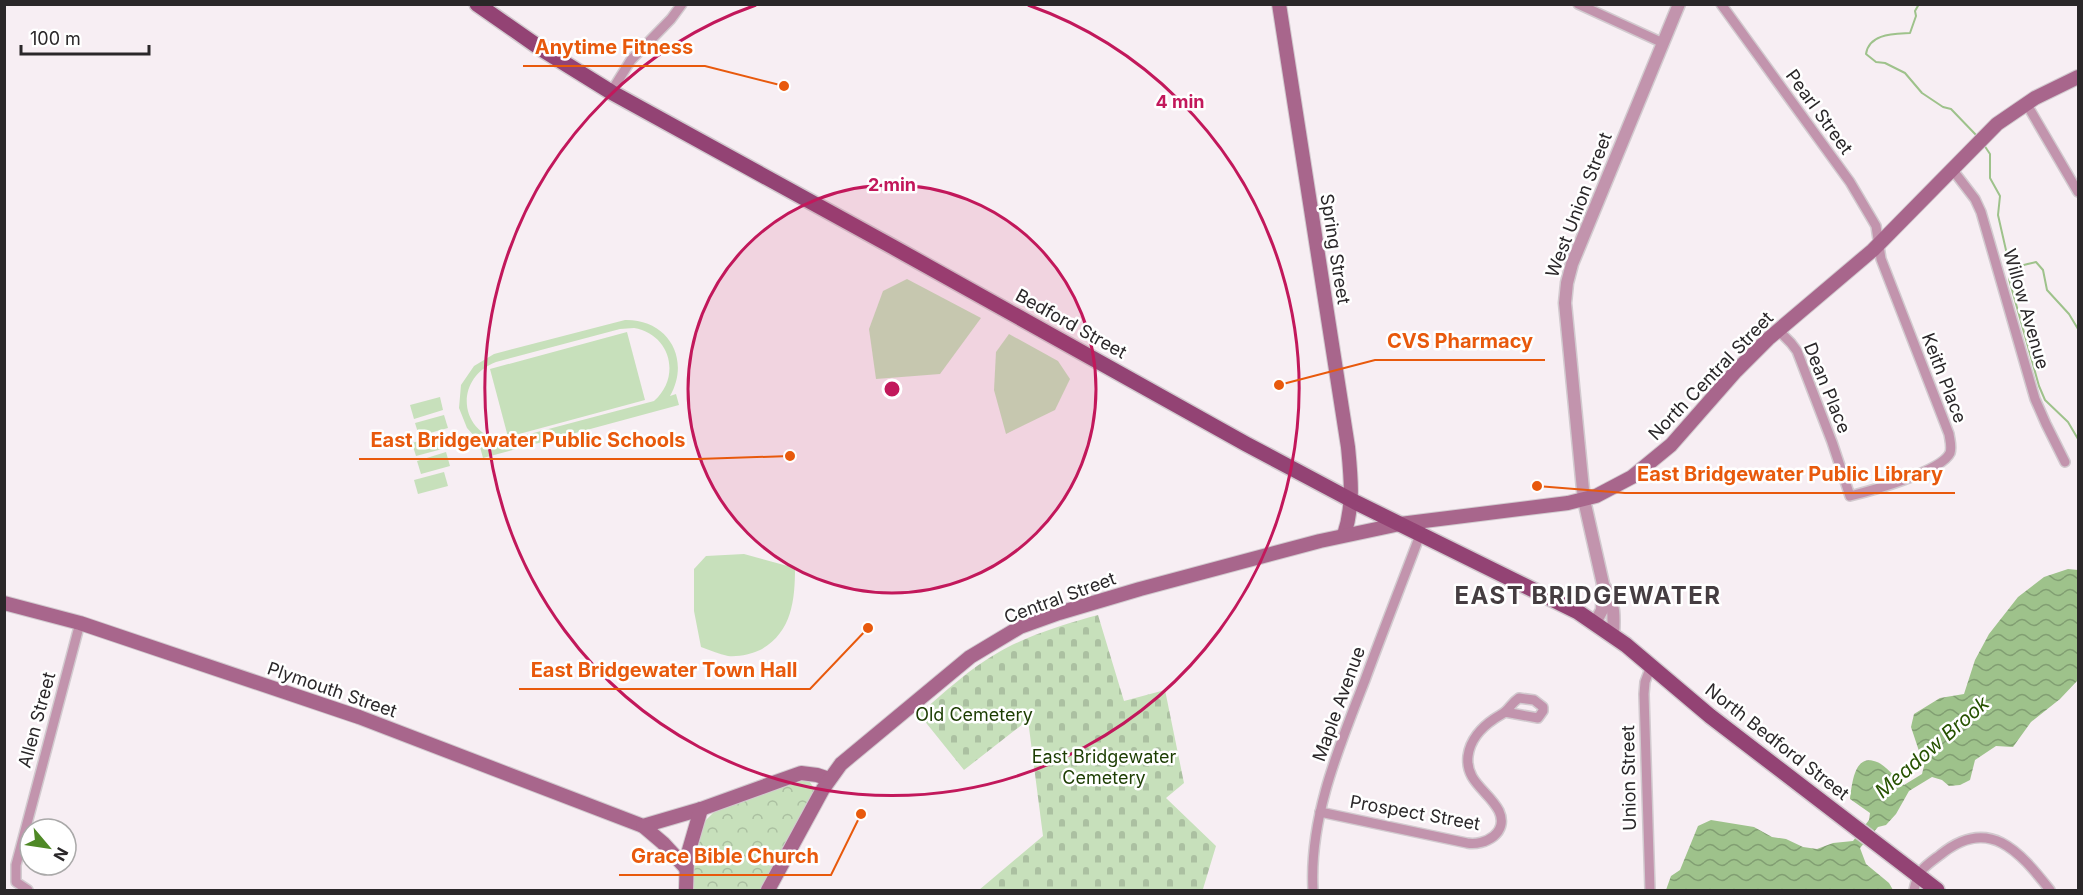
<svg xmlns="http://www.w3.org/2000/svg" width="2083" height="895" font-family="Inter,sans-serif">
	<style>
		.green { fill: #c7e0bb; fill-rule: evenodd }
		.cemetery { fill: url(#cemetery-stones) }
		.park { fill: url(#park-crowns) }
		.water { fill: url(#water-waves) }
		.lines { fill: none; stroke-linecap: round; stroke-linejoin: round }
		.stream { stroke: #9ec28b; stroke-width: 2 }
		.minor-casing { stroke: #d2cacf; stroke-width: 12 }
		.tertiary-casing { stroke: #d2cacf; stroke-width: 15 }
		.secondary-casing { stroke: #d2cacf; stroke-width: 16 }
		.primary-casing { stroke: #d2cacf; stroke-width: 18 }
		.minor { stroke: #c294ad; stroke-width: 9 }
		.tertiary { stroke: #c294ad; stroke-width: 12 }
		.secondary { stroke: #a8668c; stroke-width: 14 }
		.primary { stroke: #934374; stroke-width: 15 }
		.ring { fill: none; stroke: #c2185b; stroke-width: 3 }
		.labels { text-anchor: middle; stroke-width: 5; stroke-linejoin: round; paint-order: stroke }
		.street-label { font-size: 18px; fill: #2a2729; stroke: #fff }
		.park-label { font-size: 18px; fill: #1c3d02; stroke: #fff }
		.water-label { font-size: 20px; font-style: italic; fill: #265200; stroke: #fff }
		.district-label { font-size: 24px; font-weight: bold; letter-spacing: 1.5px; fill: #453d41; stroke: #fff }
		.centre { fill: #c2185b; stroke: #fff; stroke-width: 3 }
		.ring-label { font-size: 18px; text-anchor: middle; font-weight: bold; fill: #c2185b; stroke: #fff; stroke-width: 5; stroke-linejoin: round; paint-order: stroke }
		.leader { fill: none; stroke: #e8590c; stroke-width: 2 }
		.callout-dot { fill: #e8590c; stroke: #fff; stroke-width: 2 }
		.callout-label { font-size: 20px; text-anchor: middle; font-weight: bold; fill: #e8590c; stroke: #fff; stroke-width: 5; stroke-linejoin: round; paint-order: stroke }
	</style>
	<defs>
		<pattern id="cemetery-stones" width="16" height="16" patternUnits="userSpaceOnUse" patternTransform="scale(1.5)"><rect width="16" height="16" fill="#c7e0bb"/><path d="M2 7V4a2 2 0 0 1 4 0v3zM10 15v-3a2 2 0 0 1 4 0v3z" fill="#abc0a1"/></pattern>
		<pattern id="park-crowns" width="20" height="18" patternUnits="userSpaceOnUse" patternTransform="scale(1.5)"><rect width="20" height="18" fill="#c7e0bb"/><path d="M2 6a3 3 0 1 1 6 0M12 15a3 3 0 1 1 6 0" fill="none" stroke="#abc0a1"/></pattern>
		<pattern id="water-waves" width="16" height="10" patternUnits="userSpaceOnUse" patternTransform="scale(1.5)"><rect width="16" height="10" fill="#9ec28b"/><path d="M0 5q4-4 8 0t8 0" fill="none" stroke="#819e72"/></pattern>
	</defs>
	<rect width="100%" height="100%" fill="#f7eef3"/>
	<g class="green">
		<path d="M 907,279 L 981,318 L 940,374 L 876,379 L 869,329 L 883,291 Z"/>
		<path d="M 625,320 C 668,319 691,359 670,396 L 676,394 L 679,405 L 483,458 L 480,447 L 486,445 L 476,438 L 467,428 L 459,408 L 461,385 L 474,366 L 494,354 ZM 634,328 C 670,334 682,376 654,401 L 503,441 C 458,433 454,378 496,362 L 620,329 Z"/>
		<path d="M 627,332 L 645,400 L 508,437 L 490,369 Z"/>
		<path d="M 1009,334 L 1058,361 L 1070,379 L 1055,410 L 1006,434 L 994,390 L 996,352 Z"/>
		<path d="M 440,397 L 443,410 L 414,419 L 410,405 Z"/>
		<path d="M 444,415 L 448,428 L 419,436 L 415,423 Z"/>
		<path d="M 442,434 L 446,448 L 416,456 L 412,443 Z"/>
		<path d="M 446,452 L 450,466 L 421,474 L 417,461 Z"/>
		<path d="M 444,472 L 448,486 L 418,494 L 414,480 Z"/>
		<path d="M 744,554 L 795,568 C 795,600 792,633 760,650 C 751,654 739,657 728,656 C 719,654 710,650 701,647 L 694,611 L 694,569 L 706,556 Z"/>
	</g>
	<path class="cemetery" d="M 1098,615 L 1124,701 L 1165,690 L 1184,783 L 1166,798 L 1216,846 L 1203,889 L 1202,890 L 979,890 L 1043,836 L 1028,720 L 964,770 L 919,714 C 944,693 970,668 999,652 C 1026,636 1068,623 1098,615 Z"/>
	<path class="park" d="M 807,778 L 816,791 L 764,890 L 692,890 L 691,862 L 704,822 L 714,812 Z"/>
	<path class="water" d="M 2068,569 L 2078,570 L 2078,680 L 2060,699 L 2031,722 L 2013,747 L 1996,746 L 1975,760 L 1970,780 L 1960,785 L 1949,786 L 1942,780 L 1932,777 L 1909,791 L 1896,814 L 1886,825 L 1878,827 L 1860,848 L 1866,864 L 1889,883 L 1893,890 L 1666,890 L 1671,876 L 1680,870 L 1698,826 L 1711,820 L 1754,827 L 1772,837 L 1786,839 L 1803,847 L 1817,849 L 1833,843 L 1853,841 L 1869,820 L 1870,813 L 1850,799 C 1852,785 1854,752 1877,762 C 1885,765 1897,779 1904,785 L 1922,774 L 1924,766 L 1911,727 L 1914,714 L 1940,698 L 1964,694 L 1975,660 L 1989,634 L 2018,597 L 2044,577 Z"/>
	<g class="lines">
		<g class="stream">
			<path d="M 1919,4 L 1915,11 L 1916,16 L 1910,33 C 1895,34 1869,33 1866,54 L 1876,62 L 1885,63 L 1905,73 L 1922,93 L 1943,107 L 1951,109 L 1977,136"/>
			<path d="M 1984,145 L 1990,154 L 1990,178 L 2000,196 L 1998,215 L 2008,259 C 2022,269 2021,265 2036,262 L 2043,270 L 2047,290 L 2069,314 L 2078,329"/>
			<path d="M 2014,264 L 2009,279 L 2039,386 L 2045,400 L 2068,422 L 2078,439"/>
		</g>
		<defs>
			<g id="minor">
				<path d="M 1578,4 L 1663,43"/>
				<path d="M 1721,4 L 1850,182 L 1876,226 L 1881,259 L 1949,434 C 1950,441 1952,447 1950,453 C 1941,472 1870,491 1850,496 L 1832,442 L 1797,351 L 1791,343 L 1778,330"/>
				<path d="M 611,92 L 631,60 L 671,19 L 682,4"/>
				<path d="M 2026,103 L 2078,192"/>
				<path d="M 1952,169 L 1975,199 L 1981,212 L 2035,399 L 2046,424 L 2065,462"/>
				<path d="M 1320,812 L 1467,843 C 1485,846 1509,833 1499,811 C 1489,791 1465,782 1468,756 C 1470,740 1482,727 1494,719 C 1498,716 1503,714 1506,711 C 1511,706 1513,702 1519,698 L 1534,700 L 1543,707 L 1543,711 L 1538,718 L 1505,712"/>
				<path d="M 28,890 L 16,882 L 16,865 L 80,623"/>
				<path d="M 1313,890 C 1309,817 1339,747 1365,680 C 1383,631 1402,583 1420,535"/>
				<path d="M 1650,890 L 1644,694 L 1645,682 L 1651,666"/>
				<path d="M 1914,890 C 1918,870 1924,867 1940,855 C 1989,815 2019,851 2050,890"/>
			</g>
			<g id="tertiary">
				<path d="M 1605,588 C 1615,603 1614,619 1613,636"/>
				<path d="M 1595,623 L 1602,610 L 1603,584 L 1584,500 L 1565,303 L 1567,283 L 1572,264 L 1679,4"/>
			</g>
			<g id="secondary">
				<path d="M 1279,4 L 1348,447 C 1351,478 1354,505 1344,535"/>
				<path d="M 4,603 L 80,623 L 359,717 L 643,826 L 701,809 L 801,773 L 817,775 L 829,779"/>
				<path d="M 643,826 L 663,843 L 685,867"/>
				<path d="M 686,890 L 687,857 L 701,809"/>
				<path d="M 768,890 L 823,789 L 841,764 L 970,657 L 1020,627 L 1059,613 L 1140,589 L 1320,541 L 1400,524 L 1568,503 L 1596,496 L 1632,477 L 1671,445 L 1736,371 L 1768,339 L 1873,250 L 1997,124 L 2035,98 L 2078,77"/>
			</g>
			<path id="primary" d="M 477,4 L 540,48 L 611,92 L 893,247 L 1246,444 L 1355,502 L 1578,612 L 1626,645 L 1710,716 L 1937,890"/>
		</defs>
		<use href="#minor" class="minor-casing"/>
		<use href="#tertiary" class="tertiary-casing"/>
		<use href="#secondary" class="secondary-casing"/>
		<use href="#primary" class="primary-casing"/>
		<use href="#minor" class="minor"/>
		<use href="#tertiary" class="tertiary"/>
		<use href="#secondary" class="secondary"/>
		<use href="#primary" class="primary"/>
	</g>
	<circle cx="892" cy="389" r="204" fill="#c2185b" fill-opacity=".12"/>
	<g class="ring">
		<circle cx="892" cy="389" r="204"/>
		<path d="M1028 5A407 407 0 1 1 756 5"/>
	</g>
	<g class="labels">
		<g class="street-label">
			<text transform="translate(1819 112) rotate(54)" y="6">Pearl Street</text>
			<text transform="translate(1579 205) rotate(-69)" y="6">West Union Street</text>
			<text transform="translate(1335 249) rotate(81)" y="6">Spring Street</text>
			<text transform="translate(2026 309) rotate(74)" y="6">Willow Avenue</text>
			<text transform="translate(1071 324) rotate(29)" y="6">Bedford Street</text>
			<text transform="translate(1711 376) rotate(-46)" y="6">North Central Street</text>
			<text transform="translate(1944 378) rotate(69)" y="6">Keith Place</text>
			<text transform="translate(1827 388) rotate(68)" y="6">Dean Place</text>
			<text transform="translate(1060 598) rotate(-20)" y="6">Central Street</text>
			<text transform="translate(332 690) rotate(19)" y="6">Plymouth Street</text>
			<text transform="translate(1339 704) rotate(-70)" y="6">Maple Avenue</text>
			<text transform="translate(37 720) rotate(-75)" y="6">Allen Street</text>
			<text transform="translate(1777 742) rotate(38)" y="6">North Bedford Street</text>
			<text transform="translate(1629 778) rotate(-91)" y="6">Union Street</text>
			<text transform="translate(1415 813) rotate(10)" y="6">Prospect Street</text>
		</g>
		<g class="park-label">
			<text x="974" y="721">Old Cemetery</text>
			<text x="1104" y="763">East Bridgewater<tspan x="1104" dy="21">Cemetery</tspan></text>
		</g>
		<g class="water-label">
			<text transform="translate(1932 747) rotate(-41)" y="7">Meadow Brook</text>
		</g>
		<g class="district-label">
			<text x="1588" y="604">EAST BRIDGEWATER</text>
		</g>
	</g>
	<circle cx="892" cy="389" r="9" class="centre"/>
	<g class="ring-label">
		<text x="1180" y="108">4 min</text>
		<text x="892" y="191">2 min</text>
	</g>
	<path class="leader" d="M784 86L705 66H523M1279 385L1375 360H1545M790 456L698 459H359M1537 486L1625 493H1955M868 628L810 689H519M861 814L831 875H619"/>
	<g class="callout-dot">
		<circle cx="784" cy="86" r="6"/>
		<circle cx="1279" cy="385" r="6"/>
		<circle cx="790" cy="456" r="6"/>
		<circle cx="1537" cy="486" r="6"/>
		<circle cx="868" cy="628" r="6"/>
		<circle cx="861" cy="814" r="6"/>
	</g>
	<g class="callout-label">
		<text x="614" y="54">Anytime Fitness</text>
		<text x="1460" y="348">CVS Pharmacy</text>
		<text x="528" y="447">East Bridgewater Public Schools</text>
		<text x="1790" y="481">East Bridgewater Public Library</text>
		<text x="664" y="677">East Bridgewater Town Hall</text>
		<text x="725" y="863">Grace Bible Church</text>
	</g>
	<rect width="2083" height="895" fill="none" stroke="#2a2729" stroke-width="12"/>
	<g transform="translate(48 847) rotate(119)"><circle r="28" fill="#ffffff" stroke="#aaa9a9" stroke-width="1.5"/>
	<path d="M0-4.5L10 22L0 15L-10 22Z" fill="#4f8926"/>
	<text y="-9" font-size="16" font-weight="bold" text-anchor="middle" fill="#2a2729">N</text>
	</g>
	<path d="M21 45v9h128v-9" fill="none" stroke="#2a2729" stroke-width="3"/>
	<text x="30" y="45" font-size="18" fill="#2a2729" stroke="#ffffff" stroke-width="4.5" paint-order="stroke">100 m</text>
</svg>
